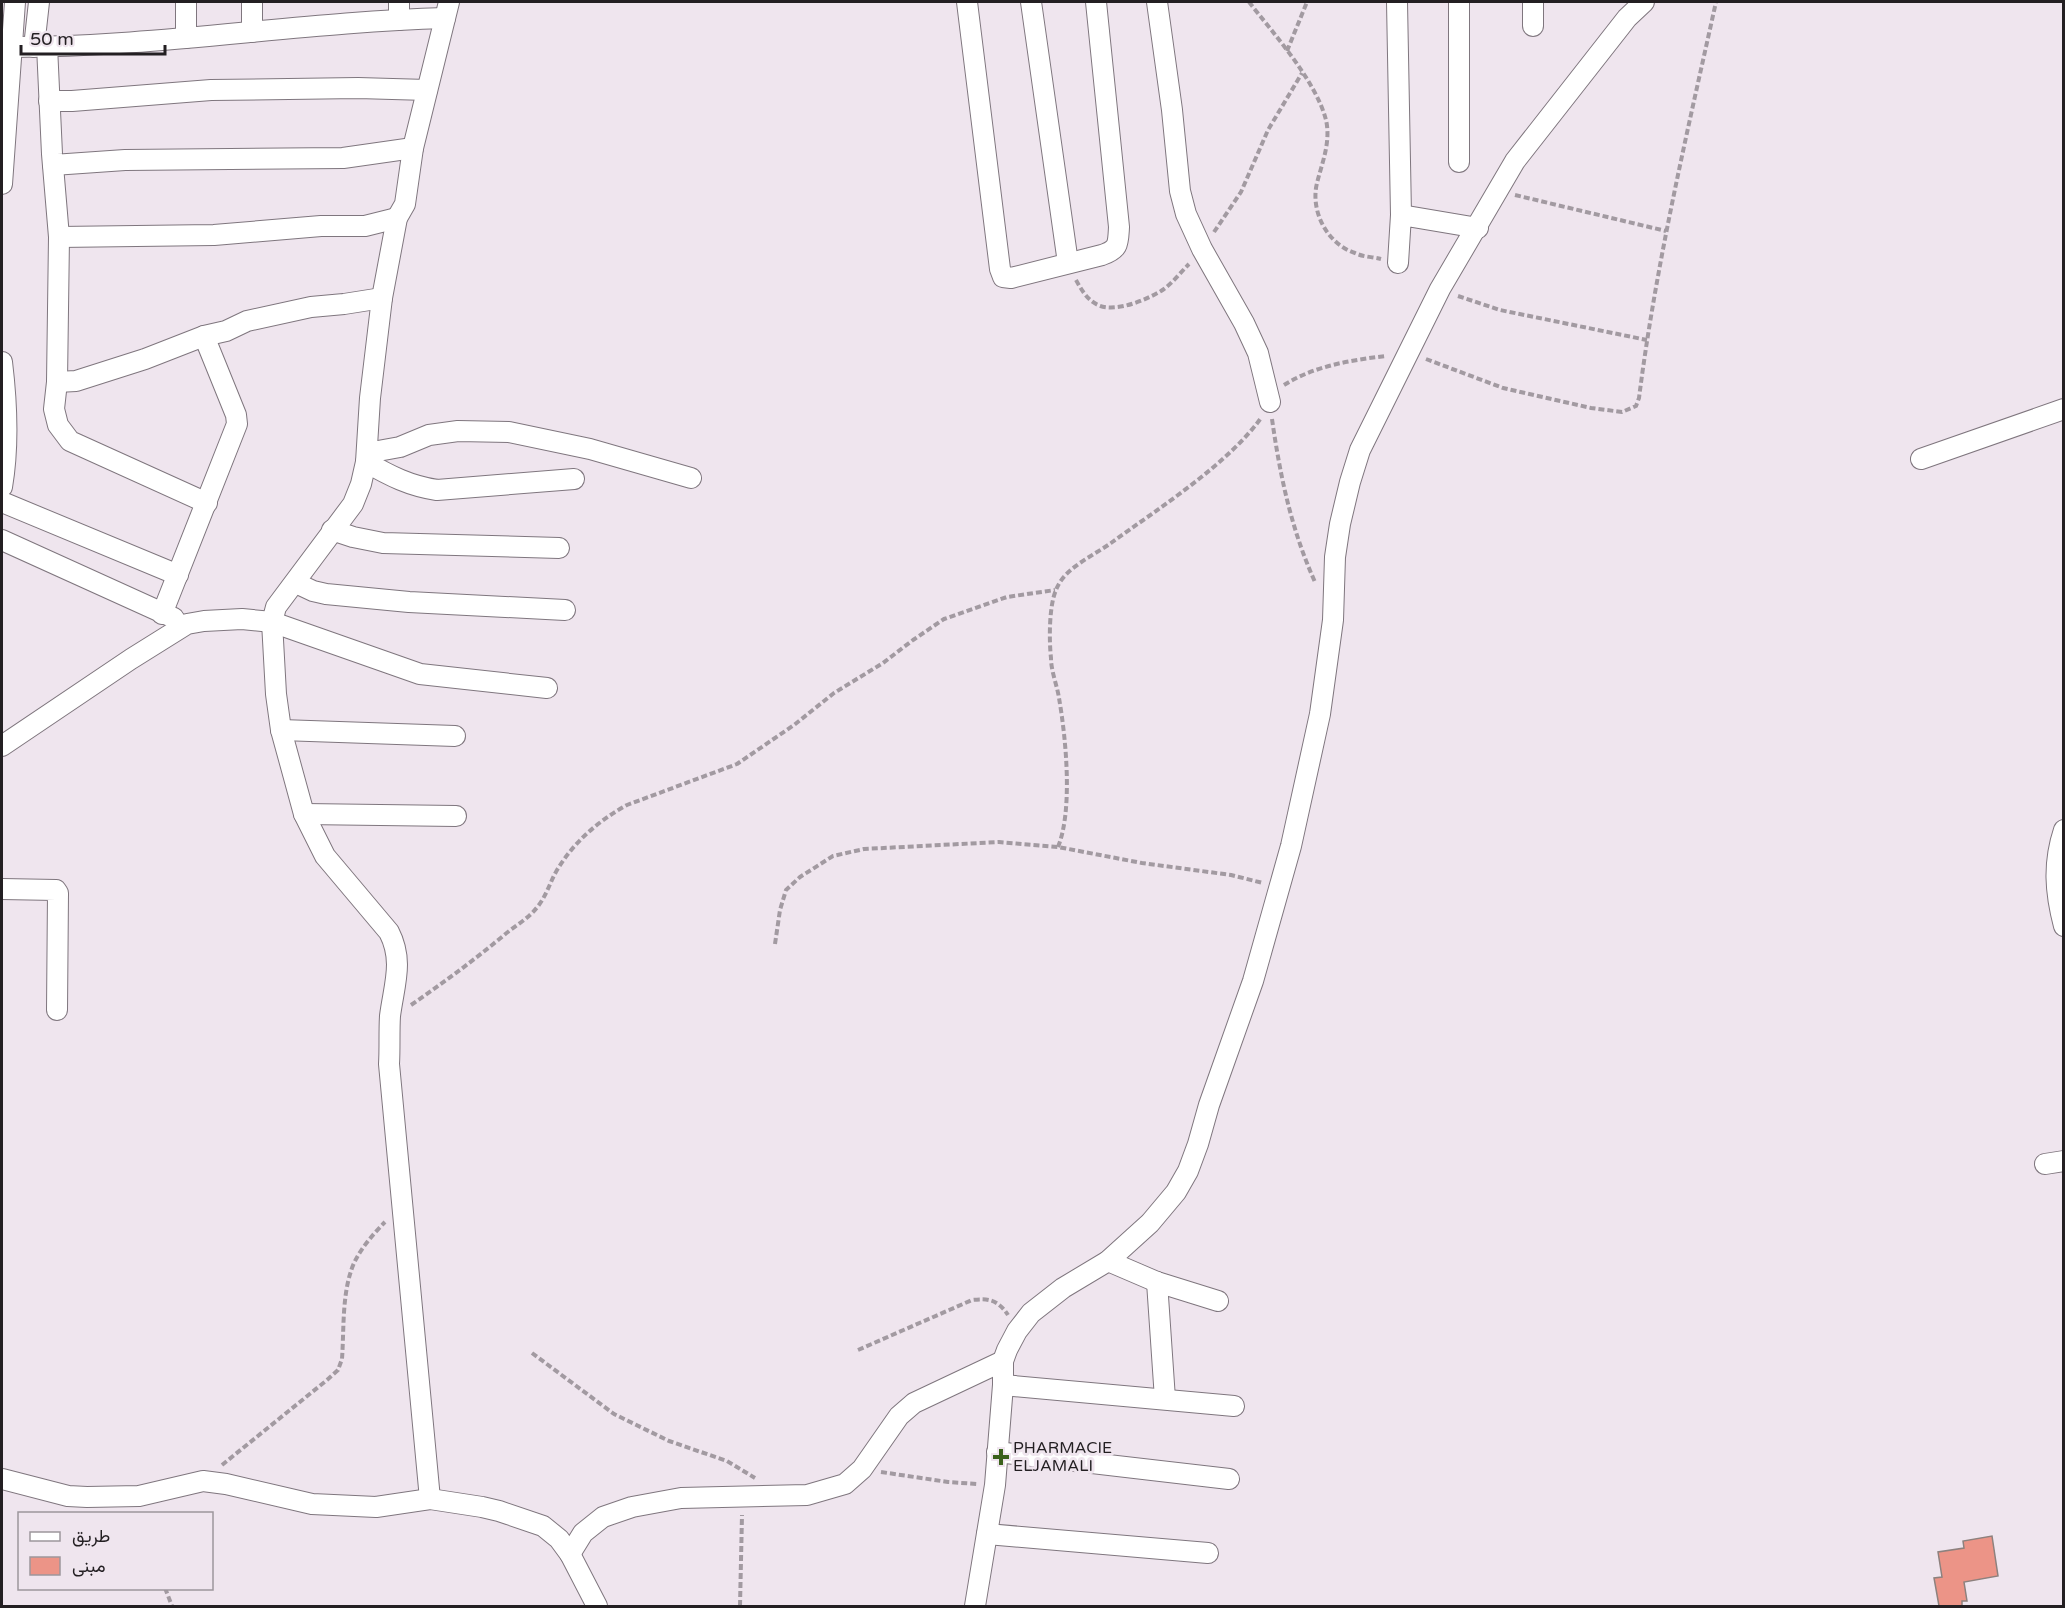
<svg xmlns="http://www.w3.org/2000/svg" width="2065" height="1608" font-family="'Varela Round',Vazirmatn,sans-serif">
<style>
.building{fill:#ec9487;stroke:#8d817e;stroke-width:1.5}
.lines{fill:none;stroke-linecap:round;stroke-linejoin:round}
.minor-casing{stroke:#7f767e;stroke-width:22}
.path{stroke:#a29aa1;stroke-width:4;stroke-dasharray:6 3;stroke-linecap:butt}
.minor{stroke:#fff;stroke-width:20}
.poi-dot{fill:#3b621c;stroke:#efe5ee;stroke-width:2}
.labels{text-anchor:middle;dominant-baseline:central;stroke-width:6;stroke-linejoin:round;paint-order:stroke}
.poi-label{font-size:16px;fill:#231f22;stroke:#efe5ee;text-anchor:start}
</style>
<rect width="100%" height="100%" fill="#efe5ee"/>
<polygon class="building" points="1992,1536 1998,1576 1964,1582 1967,1601 1962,1601 1962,1606 1939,1606 1934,1578 1942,1577 1938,1552 1964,1548 1963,1541"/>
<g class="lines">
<g class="minor-casing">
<g id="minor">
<polyline points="252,2 252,32"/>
<polyline points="399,2 399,20"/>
<path d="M 967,2 L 1000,269 L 1003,277 L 1011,278 L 1102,255 C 1119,249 1118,244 1119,227 L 1096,2"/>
<polyline points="1031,2 1068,263"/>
<polyline points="1157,2 1172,110 1180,191 1186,214 1202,249 1244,323 1258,353 1270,402"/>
<polyline points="1397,2 1401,215"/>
<polyline points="1533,2 1533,26"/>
<polyline points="186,38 186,2"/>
<polyline points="47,46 52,154 59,237 57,382 54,409 58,425 70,441 207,503"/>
<path d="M 13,47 C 157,47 301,22 445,18"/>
<polyline points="34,47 39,2"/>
<polyline points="49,101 72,101 211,90 358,88 427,90"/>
<polyline points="1459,162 1459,2"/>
<polyline points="53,165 125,160 343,158 413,148"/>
<polyline points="2,184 15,2"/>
<polyline points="59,237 214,235 321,226 365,226 397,218"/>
<polyline points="1398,263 1401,215 1478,228"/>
<path d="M 2,362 C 7,403 9,446 2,487"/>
<polyline points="57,382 76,381 145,359 204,336 226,331 247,321 311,307 344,304 382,298"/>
<polyline points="367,453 400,447 429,435 458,431 509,432 590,449 691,478"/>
<polyline points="1921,459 2064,409"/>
<path d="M 366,462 C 390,476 410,486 437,490 L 574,479"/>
<polyline points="2,502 178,575"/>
<polyline points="332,530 353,537 383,543 559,548"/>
<polyline points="2,540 174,618"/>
<polyline points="296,583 313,591 326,594 409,602 565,610"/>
<polyline points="162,614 237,424 236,415 204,336"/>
<polyline points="281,730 455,736"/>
<polyline points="2,746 131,659 187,624 204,621 242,619 272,622 420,674 547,688"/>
<polyline points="304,814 456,816"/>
<path d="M 2064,830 C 2053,863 2055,892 2064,926"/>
<polyline points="2,889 56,890 58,893 57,1010"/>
<polyline points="2045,1164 2064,1161"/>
<polyline points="1108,1261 1157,1282 1218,1301"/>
<polyline points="1157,1282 1165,1399"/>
<polyline points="1003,1385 1234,1406"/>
<polyline points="997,1452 1229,1479"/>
<polyline points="2,1479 68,1496 87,1497 139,1496 203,1481 226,1484 312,1504 376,1507 430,1499 482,1507 499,1511 543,1526 559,1539 570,1554 597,1606"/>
<path d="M 430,1499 L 389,1064 C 390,1048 389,1032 390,1016 C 394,985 404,961 389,932 L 325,856 L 304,814 L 281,730 L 276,694 L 272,622 L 276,607 L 353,504 L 361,484 L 366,462 L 370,398 L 382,298 L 397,218 L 405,204 L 413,148 L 449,2"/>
<polyline points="987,1534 1208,1553"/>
<polyline points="570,1554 583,1533 603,1517 632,1507 681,1498 807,1495 845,1484 862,1469 899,1416 914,1403 1003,1361"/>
<polyline points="975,1606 995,1485 1003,1385 1003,1361 1007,1350 1017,1331 1031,1313 1063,1288 1108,1261 1150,1223 1176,1192 1188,1171 1198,1144 1209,1105 1253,981 1291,846 1320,714 1333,620 1335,557 1340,524 1350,482 1360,450 1440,289 1515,161 1627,18 1644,2"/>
</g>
</g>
<g class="path">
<path d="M 1249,2 C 1274,34 1316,81 1326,120 C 1331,142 1322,163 1317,183 C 1310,211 1327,244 1355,253 C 1363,257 1373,257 1381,259"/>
<polyline points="1287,51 1307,2"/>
<polyline points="1515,195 1666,231"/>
<polyline points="1214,232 1241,192 1268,130 1302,73"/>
<path d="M 1076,280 C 1081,289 1087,300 1098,305 C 1115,313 1146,300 1161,291 C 1172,284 1180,273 1189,264"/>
<polyline points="1458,296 1500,310 1647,340"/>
<path d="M 1426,359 L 1503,388 L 1591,408 L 1622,412 L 1636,406 L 1639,398 C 1656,264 1687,133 1716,2"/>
<path d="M 1284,385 C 1314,366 1351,360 1386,356"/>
<path d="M 1272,419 C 1280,475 1291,529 1315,582"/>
<path d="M 1058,847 C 1073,810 1066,738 1059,698 C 1057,685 1051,671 1051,658 C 1049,640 1049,606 1056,590 C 1064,568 1093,556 1111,543 C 1159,508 1227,465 1261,418"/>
<polyline points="775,944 780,910 786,890 800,877 833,856 864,849 999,842 1058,847 1142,863 1231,875 1263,883"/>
<path d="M 411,1005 C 443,983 473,961 503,936 C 512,928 523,922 532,913 C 546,899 548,886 557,870 C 574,842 598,821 627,805 L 737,764 L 794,725 L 834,693 L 883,663 L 913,640 L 944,619 L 1007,597 L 1055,590"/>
<path d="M 858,1350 L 972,1300 C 989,1298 998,1300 1008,1315"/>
<polyline points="532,1353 614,1414 669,1441 727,1461 755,1478"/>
<path d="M 222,1465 L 327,1380 L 338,1370 L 342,1359 C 344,1331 342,1298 351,1271 C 356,1254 372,1235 385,1222"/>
<polyline points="881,1472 948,1482 977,1484"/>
<polyline points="165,1588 172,1606"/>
<polyline points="740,1606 742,1515"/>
</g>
<use href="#minor" class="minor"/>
</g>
<path class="poi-dot" d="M998 1448h6v6h6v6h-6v6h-6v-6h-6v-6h6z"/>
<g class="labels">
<g class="poi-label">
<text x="1013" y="1448">PHARMACIE<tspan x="1013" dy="18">ELJAMALI</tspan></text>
</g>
</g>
<rect width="2065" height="1608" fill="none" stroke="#231f22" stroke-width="6"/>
<rect x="18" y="1512" width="195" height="78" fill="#efe5ee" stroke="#9d969c" stroke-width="1.5"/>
<rect x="30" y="1532" width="30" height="9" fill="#ffffff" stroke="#9d969c" stroke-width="1.5"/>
<text x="72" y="1542" font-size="18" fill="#231f22">طريق</text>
<rect x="30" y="1557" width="30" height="18" fill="#ec9487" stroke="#9d969c" stroke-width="1.5"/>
<text x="72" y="1572" font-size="18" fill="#231f22">مبنى</text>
<path d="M21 45v9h144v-9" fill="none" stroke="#231f22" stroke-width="3"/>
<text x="30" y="45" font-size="18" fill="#231f22" stroke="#efe5ee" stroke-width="4.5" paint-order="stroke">50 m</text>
</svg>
